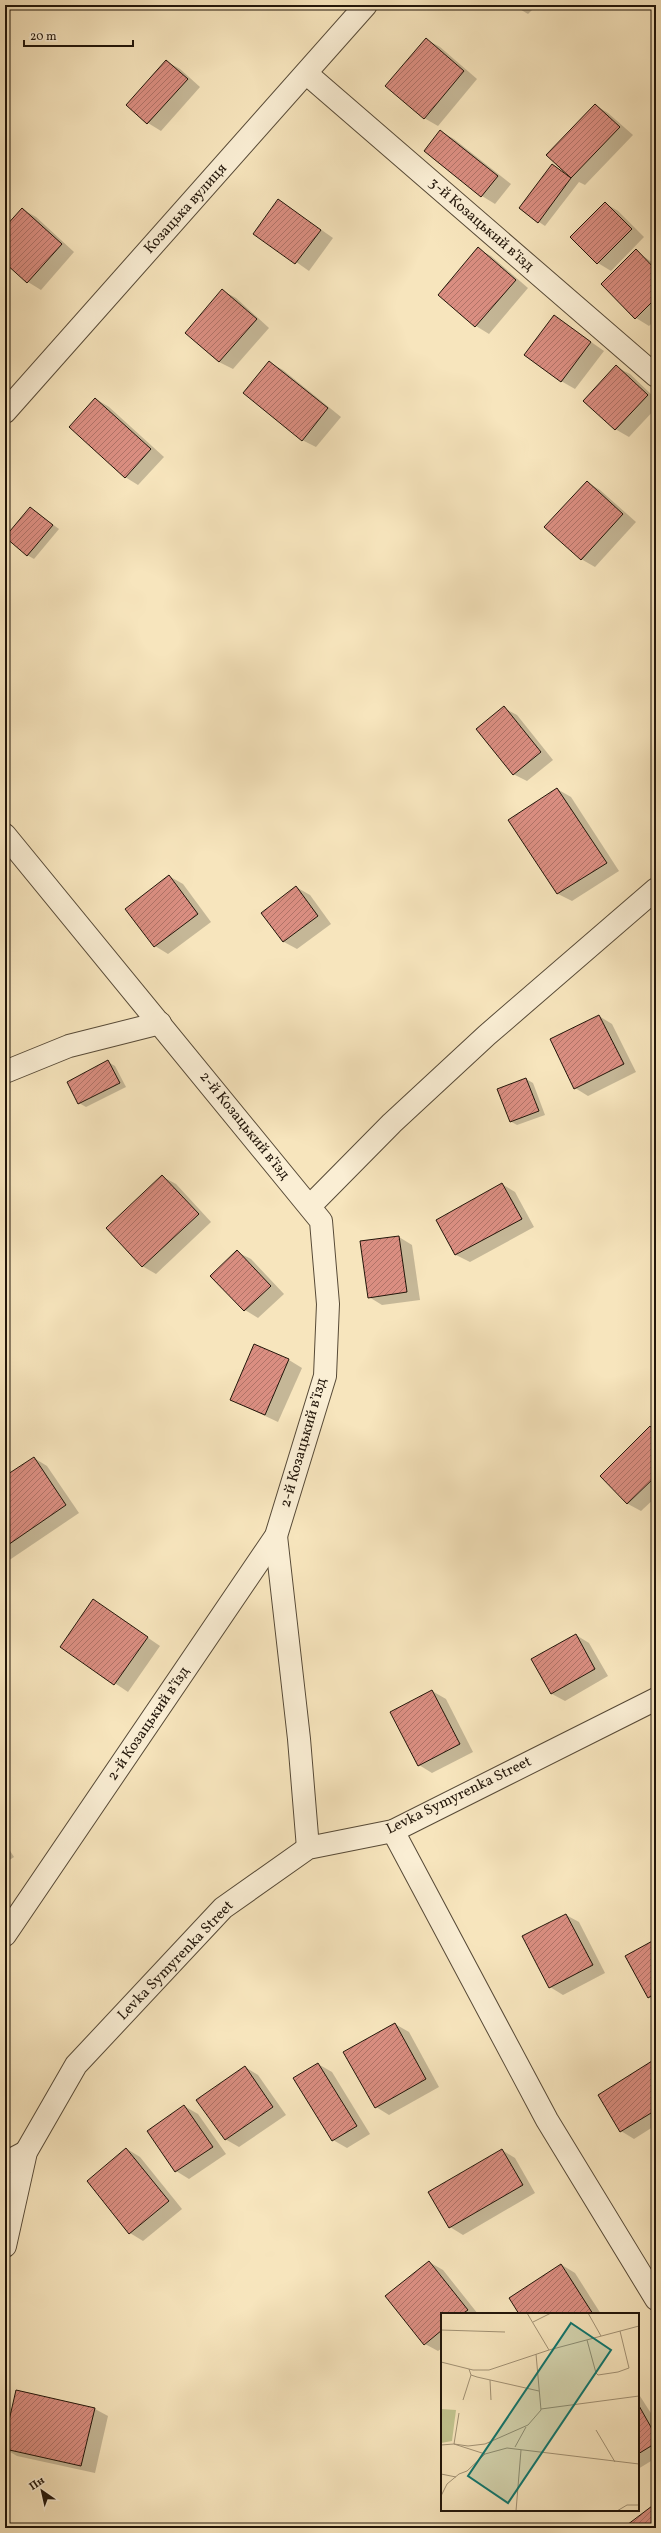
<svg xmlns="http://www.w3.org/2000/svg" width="661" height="2533" font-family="Vollkorn,serif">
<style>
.shadow{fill:#0003}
.building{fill:url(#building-hatch);stroke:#22160a}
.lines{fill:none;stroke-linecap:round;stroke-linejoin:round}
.minor-casing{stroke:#574a37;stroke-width:24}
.minor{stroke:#faeed4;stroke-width:22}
.labels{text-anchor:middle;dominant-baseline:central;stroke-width:3;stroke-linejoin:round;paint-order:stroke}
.street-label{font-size:15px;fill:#22160a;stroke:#faeed4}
.inset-road{fill:none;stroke:#a29275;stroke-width:1}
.view{fill:#0f766e;fill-opacity:0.15;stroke:#0f766e;stroke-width:2}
.inset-edge{fill:none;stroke:#22160a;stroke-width:2}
</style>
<defs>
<pattern id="building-hatch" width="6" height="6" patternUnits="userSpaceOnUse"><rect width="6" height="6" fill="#da8e81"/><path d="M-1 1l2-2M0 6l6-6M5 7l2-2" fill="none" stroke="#b07368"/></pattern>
</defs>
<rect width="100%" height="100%" fill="#f7e5bd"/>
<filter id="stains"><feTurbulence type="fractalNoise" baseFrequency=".005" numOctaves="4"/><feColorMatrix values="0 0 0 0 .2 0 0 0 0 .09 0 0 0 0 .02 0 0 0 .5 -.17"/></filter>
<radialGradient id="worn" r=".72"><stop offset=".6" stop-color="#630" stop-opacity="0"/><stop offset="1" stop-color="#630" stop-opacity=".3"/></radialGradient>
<g class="shadow">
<polygon points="288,5 302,5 298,10"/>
<polygon points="513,5 537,5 528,14"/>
<polygon points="426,39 440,47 477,79 438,126 424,118"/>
<polygon points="166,61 180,69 200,87 161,131 148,123"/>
<polygon points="595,105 608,113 633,135 585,185 579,182 545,226 539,222 569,175"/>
<polygon points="440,131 454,139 511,184 495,204 482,196 425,151"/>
<polygon points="279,200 333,238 309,271 255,233"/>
<polygon points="605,203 618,211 644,237 611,271 598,263"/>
<polygon points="22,209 36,217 74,252 41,290 28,282 5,262 5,229"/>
<polygon points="478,249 491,256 528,288 489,334 476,326 439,295"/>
<polygon points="636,251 656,265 656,319 649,326 636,318 603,284"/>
<polygon points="223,291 236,298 269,328 233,369 219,362 186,333"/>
<polygon points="554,316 604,351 575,389 561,381"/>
<polygon points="269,362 283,370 341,417 316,447 302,440"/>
<polygon points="616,367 630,374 656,399 656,408 629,437 615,429"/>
<polygon points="96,399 109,407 164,457 138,485 125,477"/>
<polygon points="587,482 600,490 636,522 595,567 581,559"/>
<polygon points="30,508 59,529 34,559 27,555"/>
<polygon points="504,708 517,715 553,760 527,781 513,774"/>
<polygon points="557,789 571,797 619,871 572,901 558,894 510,821"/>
<polygon points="169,876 183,884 211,922 168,954 155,946 126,909"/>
<polygon points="296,887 310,895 331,924 297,949 284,942 263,913"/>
<polygon points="599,1016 612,1024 636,1072 588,1096 575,1088"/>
<polygon points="108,1062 115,1066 126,1087 86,1107 79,1103"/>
<polygon points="656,1078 656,1084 653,1080"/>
<polygon points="526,1079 533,1083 545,1115 517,1125 510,1121"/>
<polygon points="163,1177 176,1184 211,1222 156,1274 142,1266"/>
<polygon points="5,1183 8,1189 5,1190"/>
<polygon points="502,1184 515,1192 534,1227 470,1262 456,1255 437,1220"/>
<polygon points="399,1237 412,1245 420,1300 382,1305 369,1297"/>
<polygon points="237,1252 251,1259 284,1294 258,1318 245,1310 212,1276"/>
<polygon points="289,1360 302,1368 278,1422 231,1400"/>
<polygon points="650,1428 656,1431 656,1497 641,1511 628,1504 601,1476"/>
<polygon points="34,1458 47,1466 79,1513 5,1563 5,1477"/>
<polygon points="93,1600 160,1646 128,1692 61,1647"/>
<polygon points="576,1635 589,1643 608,1676 565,1701 552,1694"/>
<polygon points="432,1691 446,1699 473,1752 432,1773 419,1765"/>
<polygon points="5,1843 14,1857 5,1863"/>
<polygon points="566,1915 579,1922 605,1973 563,1995 550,1987"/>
<polygon points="656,1941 656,2001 648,1997"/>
<polygon points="395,2024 409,2032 439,2087 389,2115 376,2107"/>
<polygon points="652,2063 656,2065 656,2125 634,2139 621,2131"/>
<polygon points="318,2064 332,2072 370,2134 347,2148 333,2140"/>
<polygon points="245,2067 258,2075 286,2115 239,2147 225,2139"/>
<polygon points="184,2106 198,2114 226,2154 189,2179 176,2171"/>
<polygon points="127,2149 140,2157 182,2209 143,2241 130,2233"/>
<polygon points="502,2150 515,2158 535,2193 463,2235 450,2227"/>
<polygon points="656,2194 656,2201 653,2196"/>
<polygon points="429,2262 443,2270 478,2314 442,2314 442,2348 438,2351 425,2344"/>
<polygon points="562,2265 575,2273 601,2314 520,2314"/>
<polygon points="638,2393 656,2421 656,2458 638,2469"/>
<polygon points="95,2409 108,2416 95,2473 17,2456 5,2449 5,2442"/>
</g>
<g class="building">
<polygon points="426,38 464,71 424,119 385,86"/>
<polygon points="166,60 188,79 147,124 126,105"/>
<polygon points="595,104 620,127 571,178 546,155"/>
<polygon points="440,130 498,176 481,197 424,151"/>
<polygon points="552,164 571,178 538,223 519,208"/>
<polygon points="278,199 321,230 295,264 253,234"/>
<polygon points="605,202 632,229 597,264 570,237"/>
<polygon points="22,208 62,244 27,283 5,263 5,227"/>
<polygon points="478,247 516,280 475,327 438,295"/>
<polygon points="636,249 656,270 656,298 635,319 601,284"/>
<polygon points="222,289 257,319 219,362 185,333"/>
<polygon points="554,315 591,342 561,382 524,355"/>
<polygon points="269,361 328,408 302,441 243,393"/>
<polygon points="616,365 648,395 615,430 583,401"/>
<polygon points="95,398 151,449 125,478 69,427"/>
<polygon points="587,481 623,514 581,560 544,527"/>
<polygon points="30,507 53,525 27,556 5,537"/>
<polygon points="504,706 541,752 513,775 476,729"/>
<polygon points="557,788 607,863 557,894 508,820"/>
<polygon points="169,875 198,914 154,947 125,909"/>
<polygon points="296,886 318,916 283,942 261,913"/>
<polygon points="599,1015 624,1064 574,1089 550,1039"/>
<polygon points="108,1060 120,1083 78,1104 67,1082"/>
<polygon points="526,1078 539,1111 510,1122 497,1089"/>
<polygon points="162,1175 199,1214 142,1267 106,1228"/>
<polygon points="502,1183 522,1219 455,1255 436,1220"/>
<polygon points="399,1236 407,1292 368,1298 360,1241"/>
<polygon points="237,1250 271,1286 244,1311 210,1276"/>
<polygon points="254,1344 289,1359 265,1415 230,1400"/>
<polygon points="650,1426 656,1433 656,1476 627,1504 600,1476"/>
<polygon points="34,1457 66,1505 5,1547 5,1476"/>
<polygon points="93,1599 148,1637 114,1685 60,1647"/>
<polygon points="576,1634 595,1669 551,1694 531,1659"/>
<polygon points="432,1690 460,1744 418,1766 390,1712"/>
<polygon points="566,1914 593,1965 549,1988 522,1936"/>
<polygon points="656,1939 656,1993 648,1998 625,1956"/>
<polygon points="395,2023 426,2079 375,2108 343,2052"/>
<polygon points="652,2061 656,2067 656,2110 620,2132 598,2095"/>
<polygon points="318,2063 357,2126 332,2141 293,2078"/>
<polygon points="245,2066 273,2107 225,2140 196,2100"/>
<polygon points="184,2105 213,2147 175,2172 147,2131"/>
<polygon points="126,2148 169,2201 129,2234 87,2181"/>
<polygon points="502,2149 523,2185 449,2228 428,2192"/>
<polygon points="429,2261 468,2310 462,2314 442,2314 442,2330 424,2345 385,2296"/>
<polygon points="561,2264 593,2314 519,2314 509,2298"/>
<polygon points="16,2390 95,2408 81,2466 5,2449 5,2438"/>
<polygon points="638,2404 656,2436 656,2443 638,2454"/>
<polygon points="656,2503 656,2528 623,2528"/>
</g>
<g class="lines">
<g class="minor-casing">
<g id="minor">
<polyline points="307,74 656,376"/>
<polyline points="5,412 366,5"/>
<polyline points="5,835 321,1221 328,1304 325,1376 276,1536 5,1935"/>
<polyline points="5,1072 69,1046 160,1023"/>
<polyline points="310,1206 392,1123 487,1035 656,889"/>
<polyline points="276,1536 299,1739 308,1848"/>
<polyline points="393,1831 547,2120 656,2299"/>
<polyline points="5,2163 26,2152"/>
<polyline points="5,2246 26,2152 76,2065 223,1908 308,1848 393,1831 656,1699"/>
</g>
</g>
<use href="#minor" class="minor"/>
</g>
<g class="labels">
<g class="street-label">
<text transform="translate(186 209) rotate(-48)">Козацька вулиця</text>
<text transform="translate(481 225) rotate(41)">3-й Козацький в’їзд</text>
<text transform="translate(244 1126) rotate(51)">2-й Козацький в’їзд</text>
<text transform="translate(304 1443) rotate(-74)">2-й Козацький в’їзд</text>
<text transform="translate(149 1724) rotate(-56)">2-й Козацький в’їзд</text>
<text transform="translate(459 1796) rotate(-26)">Levka Symyrenka Street</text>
<text transform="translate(176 1961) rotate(-46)">Levka Symyrenka Street</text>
</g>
</g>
<g transform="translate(441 2313)">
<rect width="198" height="198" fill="#f7e5bd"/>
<path d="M 0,96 L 15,97 L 11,128 L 0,130 Z" fill="#c1c38e"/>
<path class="inset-road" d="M 86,0 L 108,37M 147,0 L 160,23M 92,9 L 110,0M 0,17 L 64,19M 146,27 L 155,60 L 157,62 L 177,59 L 188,55 L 179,18M 0,49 L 32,57 L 48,57 L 108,37 L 198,13M 28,56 L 30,62 L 36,64 L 98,78M 49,67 L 50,87M 22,87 L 30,62M 100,96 L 198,83M 18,100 L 13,131 L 27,133 L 44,131 L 87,112 L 100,97 L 95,41M 155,117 L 174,149M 0,132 L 13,131 L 44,141M 74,134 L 85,114M 0,161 L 15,164M 0,183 L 6,171 L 18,161 L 26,158 L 44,141 L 66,135 L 198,151M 75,198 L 80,137M 176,198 L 186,192 L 198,192"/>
<path class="view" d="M 130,10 L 170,37 L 67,190 L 27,163 Z"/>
<rect width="198" height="198" class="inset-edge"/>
</g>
<rect width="661" height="2533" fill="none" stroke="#f7e5bd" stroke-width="20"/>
<rect x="6" y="6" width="649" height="2521" fill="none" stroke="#22160a" stroke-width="2"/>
<rect x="10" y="10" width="641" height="2513" fill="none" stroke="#22160a"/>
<g transform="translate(42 2491) rotate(326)" stroke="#faeed4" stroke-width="3" paint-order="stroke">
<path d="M0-3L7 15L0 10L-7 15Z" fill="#22160a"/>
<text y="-6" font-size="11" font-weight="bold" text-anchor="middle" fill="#22160a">Пн</text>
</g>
<path d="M24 40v6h109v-6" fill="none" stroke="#22160a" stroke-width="2"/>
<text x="30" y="40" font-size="12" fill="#22160a" stroke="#faeed4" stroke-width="3" paint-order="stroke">20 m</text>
<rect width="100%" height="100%" filter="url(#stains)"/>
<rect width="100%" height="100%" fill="url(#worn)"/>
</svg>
